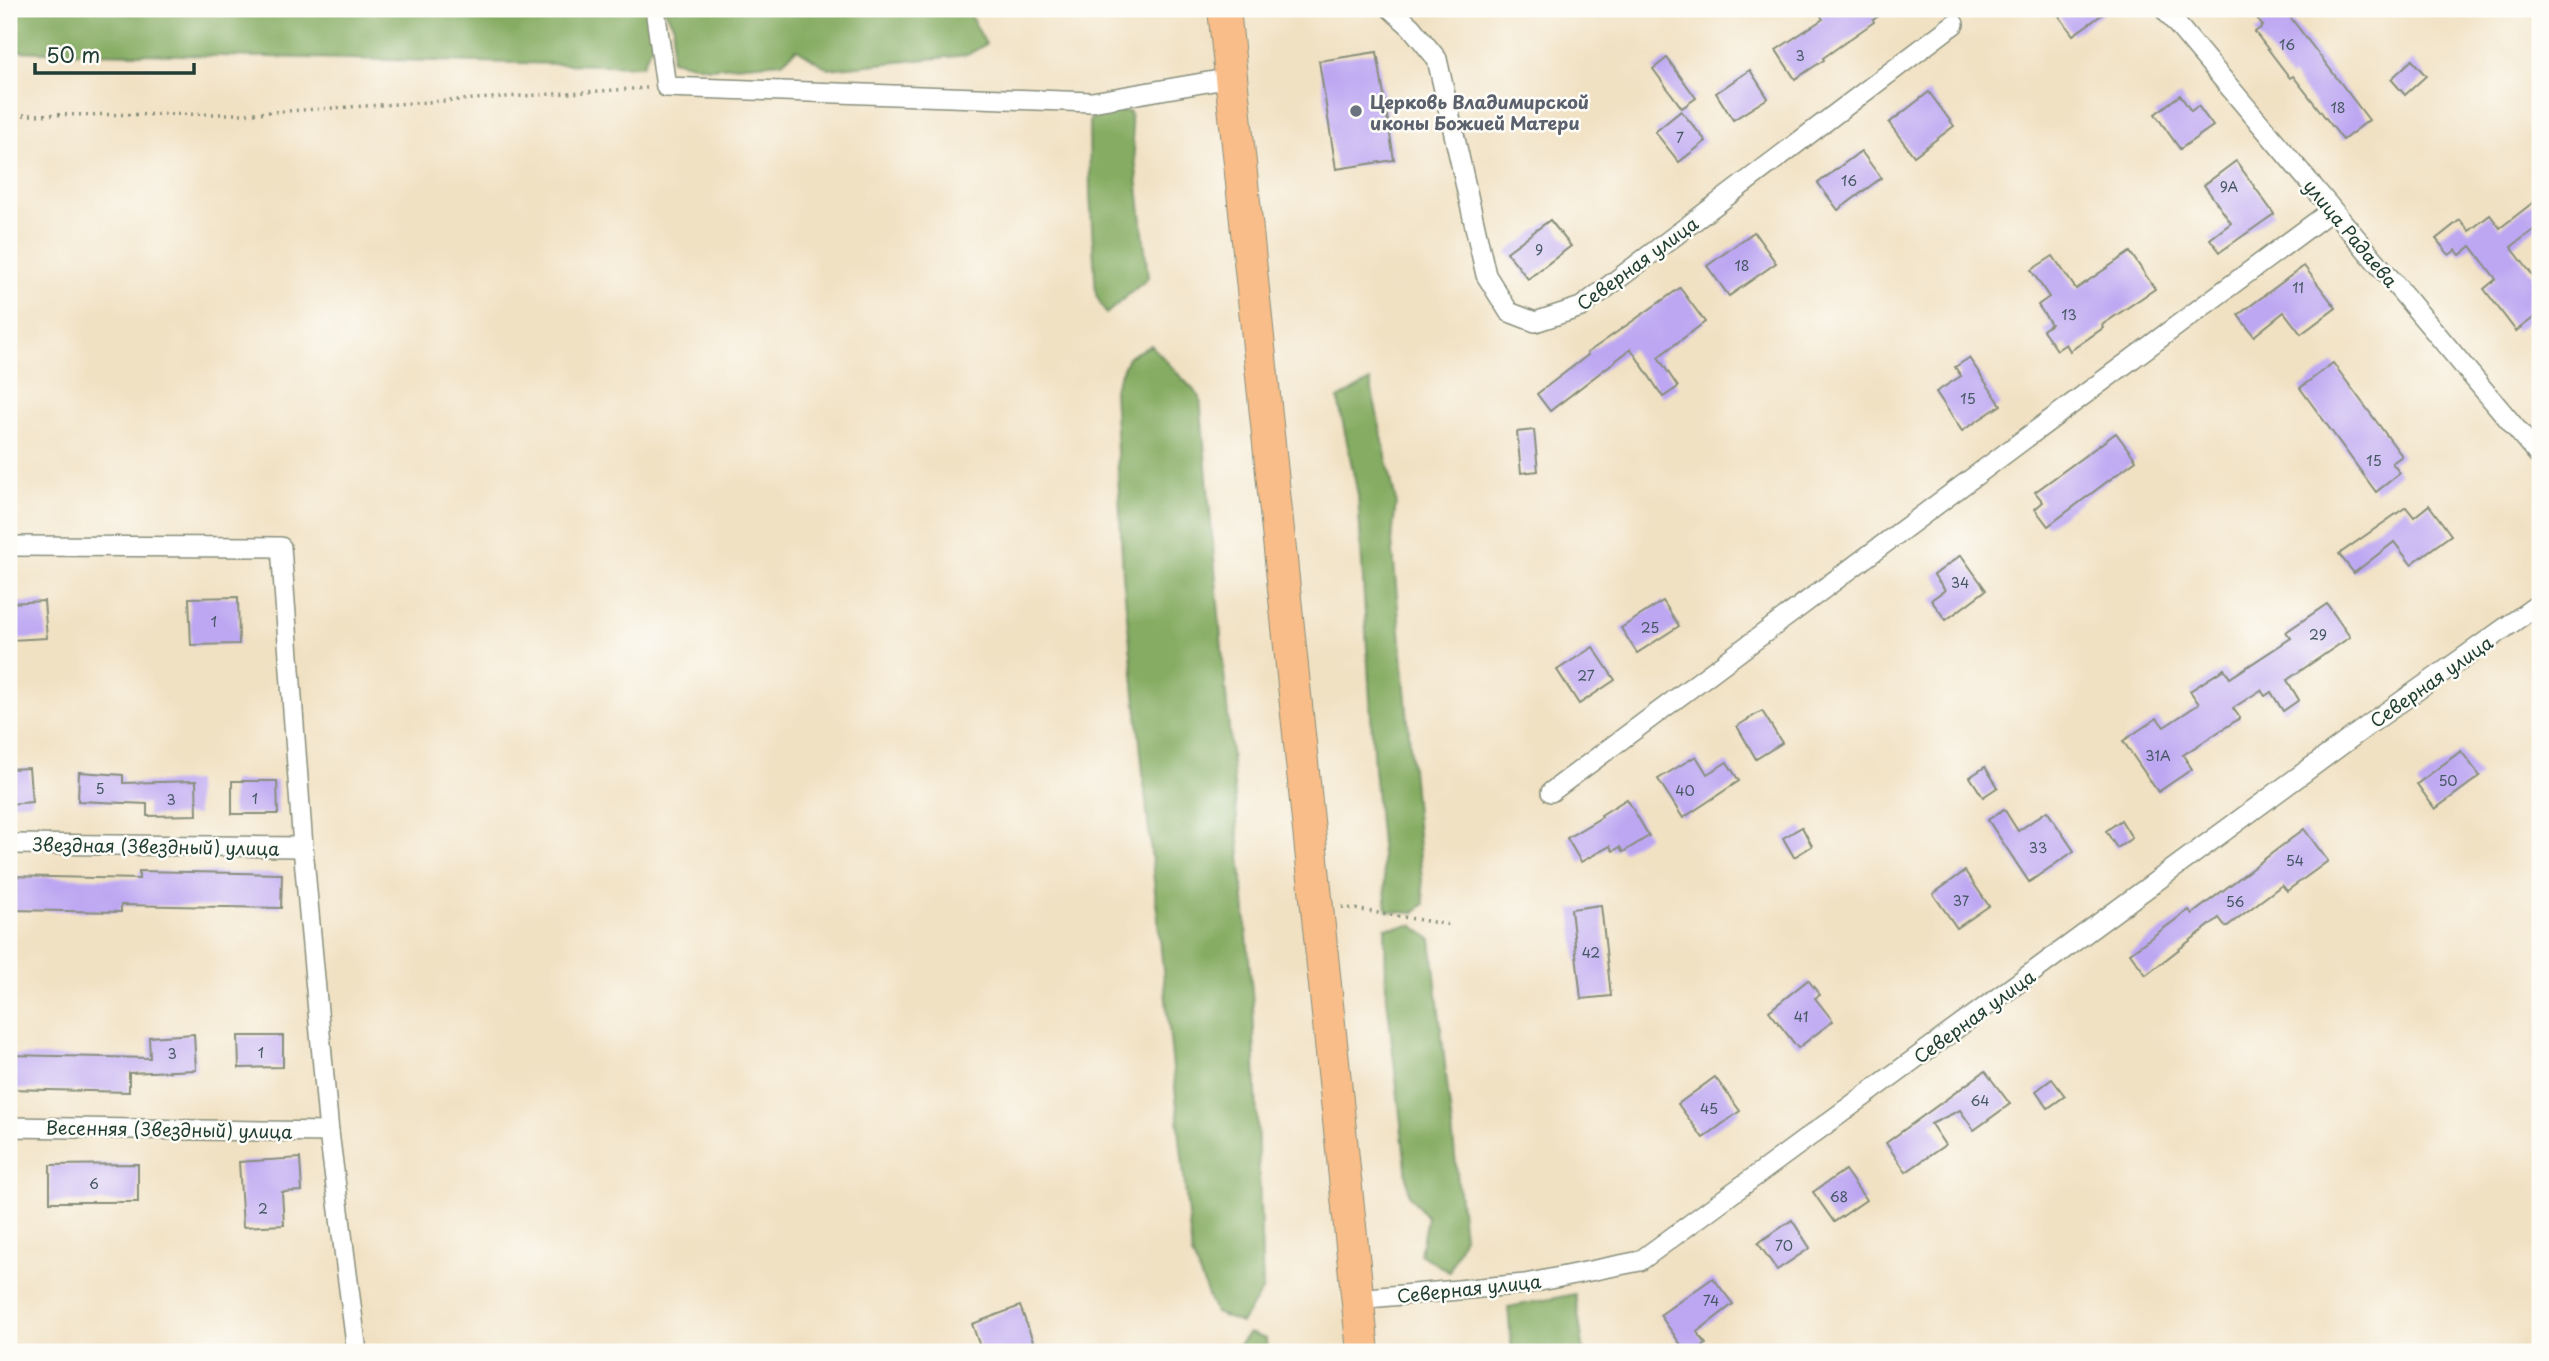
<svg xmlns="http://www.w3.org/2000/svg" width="2549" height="1361" font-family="'Playpen Sans',sans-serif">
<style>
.forest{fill:#85ac62;stroke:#52744b;stroke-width:2}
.building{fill:#bda7f2}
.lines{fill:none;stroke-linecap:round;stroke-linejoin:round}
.minor-casing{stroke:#888f7c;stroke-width:22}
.primary-casing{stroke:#888f7c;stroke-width:34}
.path{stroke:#888f7c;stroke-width:3.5;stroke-dasharray:2 5;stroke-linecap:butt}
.minor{stroke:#fff;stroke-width:19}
.primary{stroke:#f8bd88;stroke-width:32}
.worship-dot{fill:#6b7280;stroke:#fdfcf7;stroke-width:2.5}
.labels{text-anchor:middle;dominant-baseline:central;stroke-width:5;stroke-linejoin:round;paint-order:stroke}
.number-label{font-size:14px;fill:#465864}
.worship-label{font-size:18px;font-weight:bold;fill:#5b616d;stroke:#fdfcf7;text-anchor:start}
.street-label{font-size:18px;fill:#1f3d34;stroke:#fdfcf7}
</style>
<rect width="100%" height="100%" fill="#fdfcf7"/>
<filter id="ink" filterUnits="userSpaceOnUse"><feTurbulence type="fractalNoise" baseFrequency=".0143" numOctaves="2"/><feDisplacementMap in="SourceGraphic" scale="14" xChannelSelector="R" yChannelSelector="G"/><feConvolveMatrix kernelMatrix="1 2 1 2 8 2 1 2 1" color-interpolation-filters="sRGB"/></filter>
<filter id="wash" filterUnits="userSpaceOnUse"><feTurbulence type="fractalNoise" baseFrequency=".00686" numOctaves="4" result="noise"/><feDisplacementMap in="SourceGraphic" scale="28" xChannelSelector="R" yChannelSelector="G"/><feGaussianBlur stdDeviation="1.57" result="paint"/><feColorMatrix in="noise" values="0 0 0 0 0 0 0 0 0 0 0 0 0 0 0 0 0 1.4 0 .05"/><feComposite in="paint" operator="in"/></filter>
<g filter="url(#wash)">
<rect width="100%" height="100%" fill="#f1e1c3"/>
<g class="forest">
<polygon points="9,9 646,9 659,29 642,66 9,51"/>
<polygon points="664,9 967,9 986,44 967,55 829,69 797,49 782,62 709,68 671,60 674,26"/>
<polygon points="1100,108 1130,112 1148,278 1106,314 1096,295 1090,194 1089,122"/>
<polygon points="1151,345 1200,397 1253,1004 1263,1289 1241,1323 1215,1313 1192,1255 1123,576 1114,389 1128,357"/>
<polygon points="1370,381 1396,502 1392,540 1424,904 1413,913 1387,911 1374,768 1358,495 1338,399"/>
<polygon points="1412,925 1431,939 1464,1236 1449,1272 1420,1254 1427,1217 1409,1195 1386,989 1385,928"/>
<polygon points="1575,1294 1584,1352 1512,1352 1508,1307"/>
<polygon points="1249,1333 1266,1339 1267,1352 1233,1352"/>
</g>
<g id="blocks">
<g class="building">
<polygon points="1816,9 1888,9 1873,20 1874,22 1823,58 1824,60 1795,79 1776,50 1823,19"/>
<polygon points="2054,9 2110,9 2073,35"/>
<polygon points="2250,9 2284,9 2369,120 2343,140 2293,76 2290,78 2255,32 2263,26"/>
<polygon points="1377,52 1394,160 1336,169 1319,61"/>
<polygon points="1667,58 1696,98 1682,108 1653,69"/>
<polygon points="2412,60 2426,76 2405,95 2391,79"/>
<polygon points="1750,70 1768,98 1733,120 1716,93"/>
<polygon points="1929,92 1954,126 1914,156 1889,123"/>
<polygon points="2180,95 2191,111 2198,106 2213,126 2180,149 2155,114"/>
<polygon points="1681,111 1706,141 1679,162 1655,132"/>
<polygon points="1861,151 1881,178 1838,210 1818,183"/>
<polygon points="2236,161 2274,214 2220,252 2210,239 2231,223 2204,185"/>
<polygon points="2540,197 2540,225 2511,247 2540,285 2540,313 2516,331 2484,289 2496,279 2471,246 2460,255 2456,250 2449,255 2436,239 2460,220 2469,231 2490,215 2500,228"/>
<polygon points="1550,220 1571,246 1528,279 1507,252"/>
<polygon points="1754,232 1776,263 1729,296 1707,266"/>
<polygon points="2130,252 2155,289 2102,325 2103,328 2070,351 2066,344 2057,350 2043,330 2051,324 2038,305 2049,297 2031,270 2053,256 2076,289"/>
<polygon points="2304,266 2336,308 2301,334 2284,312 2254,336 2238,315"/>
<polygon points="1680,288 1705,322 1658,357 1678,387 1663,397 1631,349 1550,411 1537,394 1588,355 1587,353"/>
<polygon points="1969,358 2001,405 1962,431 1936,392 1961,376 1955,367"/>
<polygon points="2333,363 2402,456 2392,463 2400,473 2376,492 2300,388"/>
<polygon points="1534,430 1538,471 1521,473 1517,432"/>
<polygon points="2116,433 2136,460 2048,526 2035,509 2043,502 2035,492"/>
<polygon points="2429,505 2451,535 2411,564 2394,542 2354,573 2339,554 2406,507 2414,517"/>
<polygon points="1961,555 1986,590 1946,620 1931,600 1945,590 1934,575"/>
<polygon points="238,597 239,644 191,645 189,598"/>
<polygon points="44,601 47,638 11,640 9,603"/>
<polygon points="1663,601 1679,626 1637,653 1621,628"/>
<polygon points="2327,604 2350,637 2287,680 2299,700 2283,711 2271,692 2265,696 2261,690 2233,708 2240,718 2183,755 2192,769 2158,792 2123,741 2157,718 2164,727 2199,704 2190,691 2224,669 2230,678 2291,638 2286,632"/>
<polygon points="1593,647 1615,680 1579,704 1557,670"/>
<polygon points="1762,711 1782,743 1756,759 1737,726"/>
<polygon points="2461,751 2480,776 2435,809 2417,784"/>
<polygon points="1696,756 1707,774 1727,762 1739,781 1683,818 1658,779"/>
<polygon points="1985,767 1998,787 1983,797 1970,777"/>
<polygon points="29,768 32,802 9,804 9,769"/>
<polygon points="79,772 123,775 123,783 196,781 197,815 147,816 147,804 78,801"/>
<polygon points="232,781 277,781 278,814 232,814"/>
<polygon points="1627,799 1649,836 1623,852 1620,847 1613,851 1610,846 1581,862 1567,838 1602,817 1601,815"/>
<polygon points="2004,809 2018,831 2047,811 2074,851 2029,882 1988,820"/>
<polygon points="2121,820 2132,838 2117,848 2106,831"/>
<polygon points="1802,827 1812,846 1794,857 1783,838"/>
<polygon points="2304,829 2328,861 2287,891 2282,885 2226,927 2219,918 2146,975 2130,953 2189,910 2192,914"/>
<polygon points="139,871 282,874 281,908 121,905 121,912 9,910 9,876 139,879"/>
<polygon points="1965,871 1989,906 1957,928 1933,894"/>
<polygon points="1601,905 1611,996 1581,999 1571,909"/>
<polygon points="1808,980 1820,995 1815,998 1833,1021 1798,1048 1769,1011"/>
<polygon points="194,1034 196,1070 129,1073 129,1092 9,1089 9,1055 150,1058 149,1037"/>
<polygon points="238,1036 283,1036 283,1067 239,1068"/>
<polygon points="1985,1071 2010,1104 1974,1130 1960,1110 1931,1124 1945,1145 1906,1172 1886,1143"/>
<polygon points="1715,1077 1740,1111 1703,1138 1678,1104"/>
<polygon points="2052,1079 2065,1096 2048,1108 2036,1091"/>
<polygon points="300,1158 302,1191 282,1192 284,1225 243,1227 239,1162"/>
<polygon points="138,1164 138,1202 50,1202 50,1165"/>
<polygon points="1845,1170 1866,1200 1834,1222 1813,1192"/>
<polygon points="1792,1220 1810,1248 1777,1270 1758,1243"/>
<polygon points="1713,1278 1733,1304 1697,1332 1706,1344 1695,1352 1686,1352 1660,1315"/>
<polygon points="1020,1306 1037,1352 982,1352 972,1324"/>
</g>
</g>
</g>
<g filter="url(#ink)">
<use href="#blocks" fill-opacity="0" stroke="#888f7c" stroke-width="2"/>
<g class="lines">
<g class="minor-casing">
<g id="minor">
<polyline points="655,9 666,87 1092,102 1231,78"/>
<polyline points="1391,9 1411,27 1437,59 1486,275 1509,312 1535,322 1581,307 1954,24"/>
<polyline points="2164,9 2540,457"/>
<polyline points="9,546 281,547 303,847 329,1132 357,1352"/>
<polyline points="1551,792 2332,210"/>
<polyline points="9,844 303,847"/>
<polyline points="9,1127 329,1132"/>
<polyline points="1357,1299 1525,1284 1640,1261 2374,721 2540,603"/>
</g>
</g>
<g class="primary-casing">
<polyline id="primary" points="1224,9 1363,1352"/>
</g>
<g class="path">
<polyline points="9,115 240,114 647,88"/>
<polyline points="1342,907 1451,925"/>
</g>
<use href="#minor" class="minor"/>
<use href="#primary" class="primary"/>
</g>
</g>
<circle class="worship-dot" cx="1356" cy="111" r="7"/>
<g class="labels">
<g class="number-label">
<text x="2287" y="44">16</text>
<text x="1800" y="55">3</text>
<text x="2338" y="107">18</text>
<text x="1680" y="137">7</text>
<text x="1849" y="180">16</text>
<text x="2229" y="186">9А</text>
<text x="1539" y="249">9</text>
<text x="1742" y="265">18</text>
<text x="2298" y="287">11</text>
<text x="2069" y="314">13</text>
<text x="1968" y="398">15</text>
<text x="2374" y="460">15</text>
<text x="1960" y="582">34</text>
<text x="214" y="621">1</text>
<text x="1650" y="627">25</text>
<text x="2318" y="634">29</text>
<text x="1586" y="675">27</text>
<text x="2158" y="755">31А</text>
<text x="2448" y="780">50</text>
<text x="100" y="788">5</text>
<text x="1685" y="790">40</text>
<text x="255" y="798">1</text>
<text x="171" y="799">3</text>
<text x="2038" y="847">33</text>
<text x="2295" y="860">54</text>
<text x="1961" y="900">37</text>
<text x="2235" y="901">56</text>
<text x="1591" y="952">42</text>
<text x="1801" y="1016">41</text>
<text x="261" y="1052">1</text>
<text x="172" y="1053">3</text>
<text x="1980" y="1100">64</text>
<text x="1709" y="1108">45</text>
<text x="94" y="1183">6</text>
<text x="1839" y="1196">68</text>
<text x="263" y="1208">2</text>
<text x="1784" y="1245">70</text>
<text x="1711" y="1300">74</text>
</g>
<g class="worship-label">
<text x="1370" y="101">Церковь Владимирской<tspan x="1370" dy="21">иконы Божией Матери</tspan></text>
</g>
<g class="street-label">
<text transform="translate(2351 233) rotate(50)">улица Радаева</text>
<text transform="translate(1637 263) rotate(-36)">Северная улица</text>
<text transform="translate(2431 681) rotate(-35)">Северная улица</text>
<text transform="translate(156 846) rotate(1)">Звездная (Звездный) улица</text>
<text transform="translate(1974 1016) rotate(-36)">Северная улица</text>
<text transform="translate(169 1129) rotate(1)">Весенняя (Звездный) улица</text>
<text transform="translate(1469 1288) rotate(-6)">Северная улица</text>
</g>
</g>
<rect width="2549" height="1361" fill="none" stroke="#fdfcf7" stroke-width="35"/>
<path d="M35 63v10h159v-10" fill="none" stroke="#1f3d34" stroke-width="3.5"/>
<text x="46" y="63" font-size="21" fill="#1f3d34" stroke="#fdfcf7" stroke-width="5" paint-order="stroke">50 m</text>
</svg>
